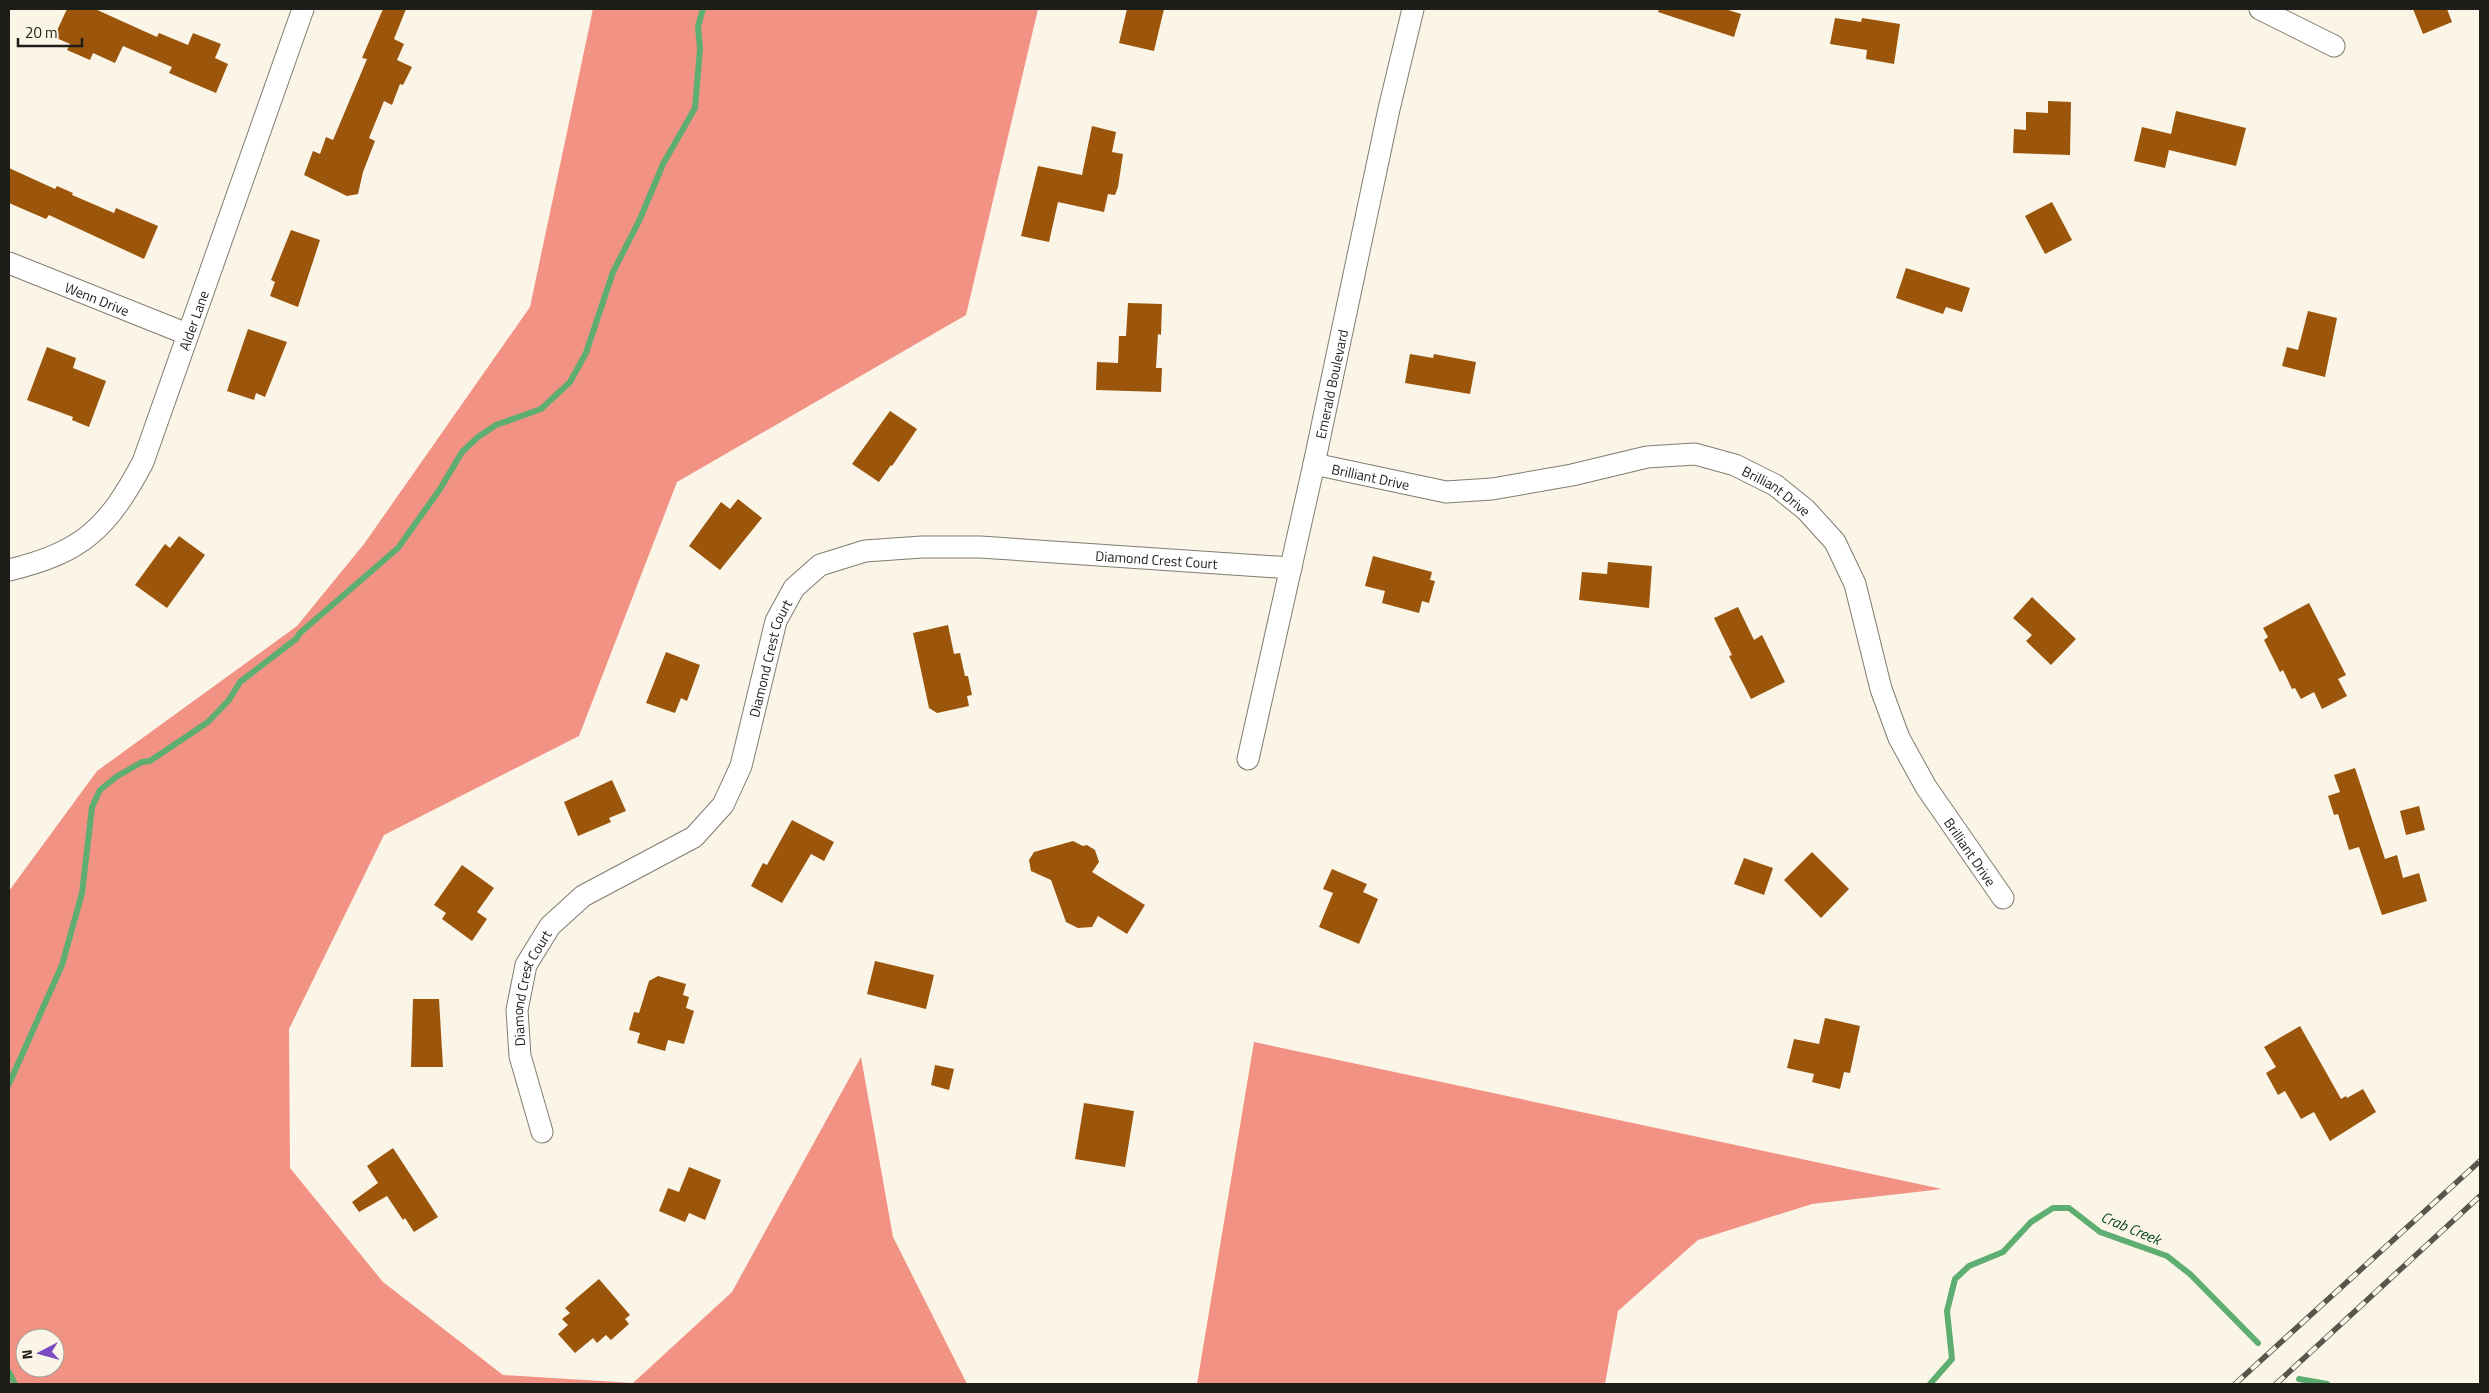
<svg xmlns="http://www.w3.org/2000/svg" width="2489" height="1393" font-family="'Titillium Web',sans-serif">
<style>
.forest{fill:#f29284;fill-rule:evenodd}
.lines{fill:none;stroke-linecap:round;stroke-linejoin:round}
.stream{stroke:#5eae71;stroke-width:6}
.building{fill:#9b560c}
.minor-casing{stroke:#817c70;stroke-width:23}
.minor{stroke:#fff;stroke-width:21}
.rail-casing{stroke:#58554d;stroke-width:5.5}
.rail{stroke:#faf5e7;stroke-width:4;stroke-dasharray:11;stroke-linecap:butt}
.labels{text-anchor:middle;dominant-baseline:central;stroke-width:5;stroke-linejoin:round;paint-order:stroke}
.street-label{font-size:14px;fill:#1f1d18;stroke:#faf5e7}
.water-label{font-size:15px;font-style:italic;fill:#06441d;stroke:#faf5e7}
</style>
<rect width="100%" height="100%" fill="#faf5e7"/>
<g class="forest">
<path d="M 593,9 L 1038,9 L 966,315 L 677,482 L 579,736 L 384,835 L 289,1029 L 290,1168 L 383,1282 L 503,1375 L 633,1383 L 732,1292 L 861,1057 L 893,1237 L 967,1384 L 9,1384 L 9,891 L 97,771 L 297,626 L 364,544 L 530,307 ZM 25,1338 L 55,1338 L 55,1368 L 25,1368 Z"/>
<polygon points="1254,1042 1942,1189 1812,1204 1698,1240 1618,1311 1605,1384 1197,1384"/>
</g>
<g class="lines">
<g class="stream">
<polyline points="9,1084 62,965 82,893 92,807 100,790 116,777 142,762 150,761 208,722 229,700 240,682 296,639 300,633 398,548 440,489 462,452 478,437 496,425 541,409 570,382 586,353 613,272 640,219 663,164 695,108 700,49 698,26 703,9"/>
<polyline points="9,1372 15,1384"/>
<polyline points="2299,1379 2327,1384"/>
<polyline points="1930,1384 1952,1359 1947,1311 1955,1279 1969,1266 2003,1252 2031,1222 2053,1208 2069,1208 2100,1232 2167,1256 2190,1274 2258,1343"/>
</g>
</g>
<g class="building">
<polygon points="67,9 95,9 157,37 159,33 188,45 193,33 221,44 215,58 228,64 216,93 169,73 172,67 123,46 115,63 93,53 90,60 67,50 70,44 54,37"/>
<polygon points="383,9 406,9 394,39 404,44 397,60 412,67 403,85 400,84 392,105 384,101 369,138 375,141 363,172 358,194 347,196 304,175 313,151 320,154 326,137 333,140 367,59 362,58"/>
<polygon points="1127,9 1164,9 1154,51 1119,43"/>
<polygon points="1659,9 1725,9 1741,14 1734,37 1658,12"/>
<polygon points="2413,9 2447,9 2452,22 2423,34"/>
<polygon points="1835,18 1861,22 1862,18 1900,24 1894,64 1866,59 1867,50 1830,44"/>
<polygon points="2048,101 2071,102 2070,155 2013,153 2014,129 2026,130 2026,112 2048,113"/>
<polygon points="2176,111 2246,128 2236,166 2169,150 2165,168 2134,161 2142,127 2171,134"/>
<polygon points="1092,126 1116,132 1112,152 1123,154 1118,187 1115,195 1108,194 1104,212 1058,202 1049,242 1021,236 1038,166 1082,175"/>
<polygon points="9,168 55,189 57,186 73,193 72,195 114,213 116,208 158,226 144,259 49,215 46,219 9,203"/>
<polygon points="2052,202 2072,240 2045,254 2025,216"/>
<polygon points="291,230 320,240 298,307 270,296 275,282 271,280"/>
<polygon points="1906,268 1970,288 1962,312 1946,307 1943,314 1896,298"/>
<polygon points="1128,303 1162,304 1161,335 1158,334 1156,368 1162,368 1161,392 1096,390 1097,362 1118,363 1119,336 1126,336"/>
<polygon points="2308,311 2337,318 2325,377 2282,366 2287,347 2298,350"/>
<polygon points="248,329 287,342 265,397 256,393 254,400 227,391"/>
<polygon points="47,347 76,358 73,368 106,381 89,427 72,420 73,417 27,400"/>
<polygon points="1410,354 1433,358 1434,354 1476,362 1470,394 1405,383"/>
<polygon points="890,411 917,429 892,466 891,465 879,482 852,464"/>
<polygon points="738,499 762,518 720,570 689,546 721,502 730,509"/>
<polygon points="179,536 205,555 167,608 135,585 165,544 170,548"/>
<polygon points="1373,556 1432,572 1430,580 1435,581 1429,603 1422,601 1419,613 1382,603 1385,591 1365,586"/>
<polygon points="1608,562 1652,566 1649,608 1579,600 1582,572 1607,574"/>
<polygon points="2032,597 2076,639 2051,665 2026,641 2032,635 2013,618"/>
<polygon points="2309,603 2346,675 2338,679 2347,696 2322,709 2314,692 2301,699 2295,688 2292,689 2283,670 2280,672 2264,640 2268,637 2263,628"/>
<polygon points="1738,607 1754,640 1762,635 1785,682 1751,699 1729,656 1732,655 1714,618"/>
<polygon points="948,625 954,654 960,653 965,676 968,676 972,695 967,696 969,706 937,713 929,708 913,633"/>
<polygon points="666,652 700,665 687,701 681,698 675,713 646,703"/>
<polygon points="2355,768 2385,859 2397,855 2403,878 2419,873 2427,901 2382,915 2359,847 2349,850 2338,814 2334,815 2328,796 2340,792 2334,775"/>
<polygon points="612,780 626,811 609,818 611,822 578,836 564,802"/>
<polygon points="2419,806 2425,830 2406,835 2400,811"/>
<polygon points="792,820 834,842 824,861 811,854 782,903 751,886 763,863 767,865"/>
<polygon points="1073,841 1083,846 1087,845 1095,850 1099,862 1092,872 1145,905 1127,934 1098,916 1092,927 1078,928 1066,922 1051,880 1031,871 1029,860 1034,852"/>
<polygon points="1812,852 1849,889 1821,918 1784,880"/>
<polygon points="1744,858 1773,868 1764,895 1734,884"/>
<polygon points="462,865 494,888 477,912 487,919 472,941 442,919 446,913 434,905"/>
<polygon points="1332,869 1367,884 1363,892 1378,899 1359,944 1319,927 1333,893 1323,889"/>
<polygon points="875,961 934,975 926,1009 867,994"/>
<polygon points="658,976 686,984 683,995 689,997 686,1008 694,1011 684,1044 668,1040 665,1051 637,1043 640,1033 629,1030 634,1012 639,1013 649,981"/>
<polygon points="413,999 439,999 443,1067 411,1067"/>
<polygon points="1825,1018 1860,1026 1850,1073 1844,1072 1840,1089 1812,1082 1814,1074 1787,1068 1794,1039 1819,1044"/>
<polygon points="2300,1026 2341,1099 2346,1096 2347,1098 2363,1089 2376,1112 2330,1141 2314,1112 2301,1119 2285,1091 2278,1095 2266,1073 2276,1067 2264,1047"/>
<polygon points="935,1065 954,1069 949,1090 931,1085"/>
<polygon points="1084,1103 1134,1111 1125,1167 1075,1159"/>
<polygon points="393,1148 438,1217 414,1232 405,1218 403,1220 387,1196 359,1212 352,1202 378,1183 367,1166"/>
<polygon points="689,1167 721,1180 705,1220 689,1213 685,1222 659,1211 668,1188 679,1192"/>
<polygon points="599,1279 630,1315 625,1319 629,1324 611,1340 606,1335 597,1343 593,1338 575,1353 558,1334 568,1325 562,1319 570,1313 565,1308"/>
</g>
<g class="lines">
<g class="minor-casing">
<g id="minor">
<polyline points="2260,9 2334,46"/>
<path id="s1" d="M 9,263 L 187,334"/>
<path id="s2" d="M 1314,464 L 1446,492 L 1492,489 L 1572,475 L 1647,457 L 1695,454 L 1735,465 L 1775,485 L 1806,510 L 1835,542 L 1855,584 L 1881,689 L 1899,738 L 1926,787 L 2003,898"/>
<path id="s3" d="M 9,570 C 82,553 108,528 143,462 L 303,9"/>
<path id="s4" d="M 1248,759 L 1314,464 L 1389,109 L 1413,9"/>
<path id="s5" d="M 542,1132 L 520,1056 L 517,1010 L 526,965 L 550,926 L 583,896 L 694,837 L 723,805 L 741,766 L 776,621 L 794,588 L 820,565 L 865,551 L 922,547 L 980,547 L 1291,568"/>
</g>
</g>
<use href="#minor" class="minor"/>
<g class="rail-casing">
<g id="rail">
<polyline points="2235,1384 2480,1161"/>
<polyline points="2276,1384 2480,1196"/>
</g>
</g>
<use href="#rail" class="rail"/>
</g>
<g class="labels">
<g class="street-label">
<text stroke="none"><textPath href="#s1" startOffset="95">Wenn Drive</textPath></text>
<text stroke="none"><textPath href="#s3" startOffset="330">Alder Lane</textPath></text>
<text stroke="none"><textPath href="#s4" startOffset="384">Emerald Boulevard</textPath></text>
<text stroke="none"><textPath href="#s2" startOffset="58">Brilliant Drive</textPath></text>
<text stroke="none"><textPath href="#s2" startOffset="478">Brilliant Drive</textPath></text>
<text stroke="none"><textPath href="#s5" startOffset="1034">Diamond Crest Court</textPath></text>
<text stroke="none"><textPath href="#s5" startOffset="585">Diamond Crest Court</textPath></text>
<text stroke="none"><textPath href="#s2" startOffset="898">Brilliant Drive</textPath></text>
<text stroke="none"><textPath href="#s5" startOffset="150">Diamond Crest Court</textPath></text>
</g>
<g class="water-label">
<text transform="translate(2131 1228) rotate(23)">Crab Creek</text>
</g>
</g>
<rect width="2489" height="1393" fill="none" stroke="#1f1d18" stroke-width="20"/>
<g transform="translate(40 1353) rotate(264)"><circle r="24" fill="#faf5e7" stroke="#a29f94"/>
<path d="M0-4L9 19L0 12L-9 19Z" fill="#7b4bc4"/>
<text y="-8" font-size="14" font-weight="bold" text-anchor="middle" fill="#1f1d18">N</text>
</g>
<path d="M18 38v8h64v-8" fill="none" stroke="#1f1d18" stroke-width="2.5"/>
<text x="25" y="38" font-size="15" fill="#1f1d18" stroke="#faf5e7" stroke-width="4" paint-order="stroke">20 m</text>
</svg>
